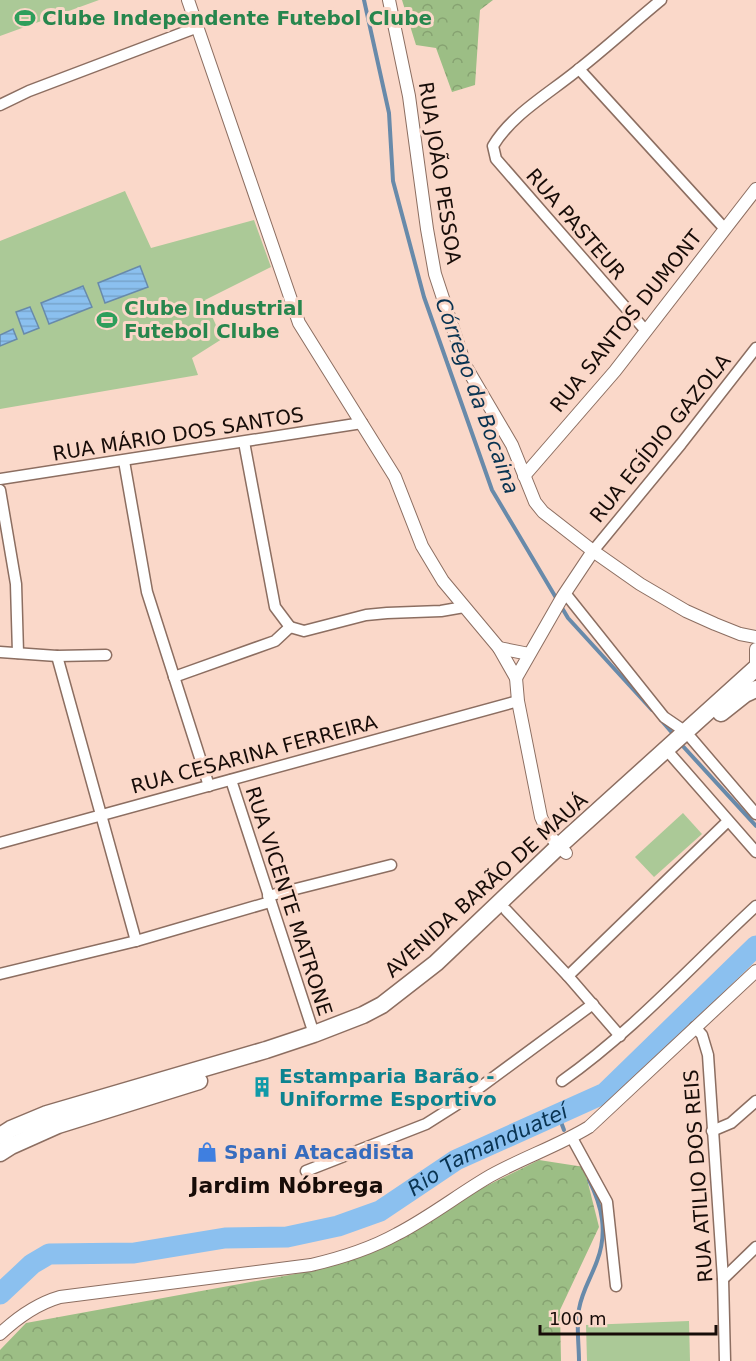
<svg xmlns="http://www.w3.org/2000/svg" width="756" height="1361" font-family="'DejaVu Sans',sans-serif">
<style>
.grass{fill:#abc997}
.forest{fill:url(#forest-crowns)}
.water{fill:url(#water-rules);stroke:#688aaa;stroke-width:1.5}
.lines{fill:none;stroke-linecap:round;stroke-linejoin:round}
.stream{stroke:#688aaa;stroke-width:4}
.river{stroke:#8bc0ef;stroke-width:21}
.minor-casing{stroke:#8c6e61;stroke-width:13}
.tertiary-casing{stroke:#8c6e61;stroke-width:14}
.primary-casing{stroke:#8c6e61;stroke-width:19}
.minor{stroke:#fff;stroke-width:10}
.tertiary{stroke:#fff;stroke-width:12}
.primary{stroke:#fff;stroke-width:16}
.labels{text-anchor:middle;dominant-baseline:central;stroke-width:6;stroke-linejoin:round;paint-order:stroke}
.leisure-label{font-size:20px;font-weight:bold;fill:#27864d;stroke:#fad8c9;text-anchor:start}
.street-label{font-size:20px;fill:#170c08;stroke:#fad8c9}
.culture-label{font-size:20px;font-weight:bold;fill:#0d838f;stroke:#fad8c9;text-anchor:start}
.shop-label{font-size:20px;font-weight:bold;fill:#366cbe;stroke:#fad8c9;text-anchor:start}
.water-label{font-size:21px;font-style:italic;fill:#093351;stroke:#fad8c9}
.quarter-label{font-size:22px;font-weight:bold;fill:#170c08;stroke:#fad8c9}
</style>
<defs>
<pattern id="forest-crowns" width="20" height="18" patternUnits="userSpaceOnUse" patternTransform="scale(1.5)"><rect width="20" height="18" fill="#9cbe85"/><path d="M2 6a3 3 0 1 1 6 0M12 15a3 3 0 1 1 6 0" fill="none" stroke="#86a271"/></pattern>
<pattern id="water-rules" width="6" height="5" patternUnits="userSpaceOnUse" patternTransform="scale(1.5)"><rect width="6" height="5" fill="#8bc0ef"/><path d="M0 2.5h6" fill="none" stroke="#77a4cb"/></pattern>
</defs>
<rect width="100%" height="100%" fill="#fad8c9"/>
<g class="grass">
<polygon points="0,0 99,0 0,36"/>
<polygon points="125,191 151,248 254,220 271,267 205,300 222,339 192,358 198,375 0,409 0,241"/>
<polygon points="683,813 702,834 654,877 635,857"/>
<polygon points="689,1321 690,1361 587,1361 586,1325"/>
</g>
<g class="forest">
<polygon points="402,0 493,0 480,10 475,85 452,92 436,48 416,45"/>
<polygon points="539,1160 584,1167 599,1227 560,1310 561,1361 0,1361 0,1350 26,1323 317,1270"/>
</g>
<g class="water">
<polygon points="140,266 148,287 105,303 98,283"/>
<polygon points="83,286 92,307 49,324 41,303"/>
<polygon points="30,307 39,328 24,334 16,312"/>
<polygon points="13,329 17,339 0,346 0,335"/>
</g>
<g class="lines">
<g class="stream">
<polyline points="364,0 389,113 393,181 424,297 492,490 568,618 652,710"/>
<polyline points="661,720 674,735"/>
<polyline points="680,743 756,826"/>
<polyline points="558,1114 564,1130"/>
<path d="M 579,1361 C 579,1344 576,1326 579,1309 C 582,1291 591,1278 597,1261 C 608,1232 602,1206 589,1180"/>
</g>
<path class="river" id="s1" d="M 0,1294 L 32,1264 L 49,1254 L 134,1253 L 225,1238 L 287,1237 L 338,1226 L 380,1211 L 456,1160 L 605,1093 L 756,946"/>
<g class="minor-casing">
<g id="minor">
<polyline points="579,69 725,229"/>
<polyline points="0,105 29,91 198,27"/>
<path d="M 646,331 L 496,159 L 493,146 C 512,114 550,93 579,69 C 607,47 633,23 661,0"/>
<polyline points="244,442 275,607 290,627"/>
<polyline points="124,461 147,592 209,786"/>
<polyline points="0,479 362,423"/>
<polyline points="0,490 16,584 18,653"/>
<polyline points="593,551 681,444 756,348"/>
<polyline points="565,593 664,717 686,732"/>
<polyline points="290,627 304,631 366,615 387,613 441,611 464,607"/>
<polyline points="0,652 57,656 106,655"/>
<polyline points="57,656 136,941"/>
<polyline points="174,677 275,641 290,627"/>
<polyline points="691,738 756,814"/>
<polyline points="671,755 756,852"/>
<polyline points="231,780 314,1034"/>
<polyline points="0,843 518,701"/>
<polyline points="268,896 391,865"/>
<polyline points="506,910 568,976 620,1036"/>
<polyline points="0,974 136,941 270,902"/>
<polyline points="568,976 728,821"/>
<polyline points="695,1027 702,1035 708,1055 723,1279 725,1361"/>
<path d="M 562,1081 C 633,1031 692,965 756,906"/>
<polyline points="712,1131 731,1123 756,1101"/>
<polyline points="572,1138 607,1202 616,1286"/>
<polyline points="306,1171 426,1124 456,1105 593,1004"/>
<polyline points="723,1279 756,1247"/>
</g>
</g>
<g class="tertiary-casing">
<g id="tertiary">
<polyline points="188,0 299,323 395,477 422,546 443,581 499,648 516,678 518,701 541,817 549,835 566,853"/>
<polyline points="389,0 409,96 427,229 435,274 465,365 512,445 535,502 543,512 593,551 640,584 686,611 715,624 740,634 756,637"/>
<polyline points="524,476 615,371 756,189"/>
<polyline points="499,648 529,654"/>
<polyline points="756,668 756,649"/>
<polyline points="516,678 563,596 593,551"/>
<path d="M 0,1334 C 18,1317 36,1304 60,1297 L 311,1265 C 341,1258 370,1249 397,1234 C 430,1217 459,1194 490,1176 C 522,1158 558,1146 589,1127 L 756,971"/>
</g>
</g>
<g class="primary-casing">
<g id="primary">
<polyline points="721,713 745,694 756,689"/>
<polyline points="0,1136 11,1129 47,1114 266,1050 314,1034 363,1015 382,1005 436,963 559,846 756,668"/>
<polyline points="0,1153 11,1146 58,1125 199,1081"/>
</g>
</g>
<use href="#minor" class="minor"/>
<use href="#tertiary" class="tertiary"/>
<use href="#primary" class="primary"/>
</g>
<defs>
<g id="stadium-bare" transform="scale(1.62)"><path d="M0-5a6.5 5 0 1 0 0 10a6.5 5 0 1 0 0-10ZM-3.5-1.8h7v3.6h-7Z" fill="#2e9e5b" stroke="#fad8c9" stroke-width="2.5" paint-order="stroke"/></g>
<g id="building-bare" transform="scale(1.62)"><path d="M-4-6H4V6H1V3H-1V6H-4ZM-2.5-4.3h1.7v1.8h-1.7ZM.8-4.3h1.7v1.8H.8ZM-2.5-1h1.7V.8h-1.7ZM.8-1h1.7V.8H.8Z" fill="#0f9aa8" stroke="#fad8c9" stroke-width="2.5" paint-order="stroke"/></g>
<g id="shop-bare" transform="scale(1.62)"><path d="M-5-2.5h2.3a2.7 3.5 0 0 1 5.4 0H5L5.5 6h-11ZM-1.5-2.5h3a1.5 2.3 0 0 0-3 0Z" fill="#3f7fe0" stroke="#fad8c9" stroke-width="2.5" paint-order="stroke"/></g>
</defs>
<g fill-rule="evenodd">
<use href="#stadium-bare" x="25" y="18"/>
<use href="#stadium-bare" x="107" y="320"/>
<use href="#building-bare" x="262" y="1087"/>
<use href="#shop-bare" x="207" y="1152"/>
</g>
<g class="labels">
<g class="leisure-label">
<text x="42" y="18">Clube Independente Futebol Clube</text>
<text x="124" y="308">Clube Industrial<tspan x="124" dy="23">Futebol Clube</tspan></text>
</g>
<g class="street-label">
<text transform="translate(440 173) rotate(81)">RUA JOÃO PESSOA</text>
<text transform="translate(576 224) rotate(49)">RUA PASTEUR</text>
<text transform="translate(626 321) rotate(-51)">RUA SANTOS DUMONT</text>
<text transform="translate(178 434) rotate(-9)">RUA MÁRIO DOS SANTOS</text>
<text transform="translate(660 438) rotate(-51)">RUA EGÍDIO GAZOLA</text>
<text transform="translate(254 754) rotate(-15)">RUA CESARINA FERREIRA</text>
<text transform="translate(486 885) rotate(-42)">AVENIDA BARÃO DE MAUÁ</text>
<text transform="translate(289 901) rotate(72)">RUA VICENTE MATRONE</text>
<text transform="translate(698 1176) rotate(-94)">RUA ATILIO DOS REIS</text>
</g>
<g class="culture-label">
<text x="279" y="1076">Estamparia Barão -<tspan x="279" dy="23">Uniforme Esportivo</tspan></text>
</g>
<g class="shop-label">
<text x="224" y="1152">Spani Atacadista</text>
</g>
<g class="water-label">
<text transform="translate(477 396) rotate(70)">Córrego da Bocaina</text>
<text stroke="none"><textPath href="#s1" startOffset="524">Rio Tamanduateí</textPath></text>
</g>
<g class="quarter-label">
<text x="287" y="1185">Jardim Nóbrega</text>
</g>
</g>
<path d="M540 1325v9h176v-9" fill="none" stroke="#170c08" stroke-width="3"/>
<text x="549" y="1325" font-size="18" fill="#170c08" stroke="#fad8c9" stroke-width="4.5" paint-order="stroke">100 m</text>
</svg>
